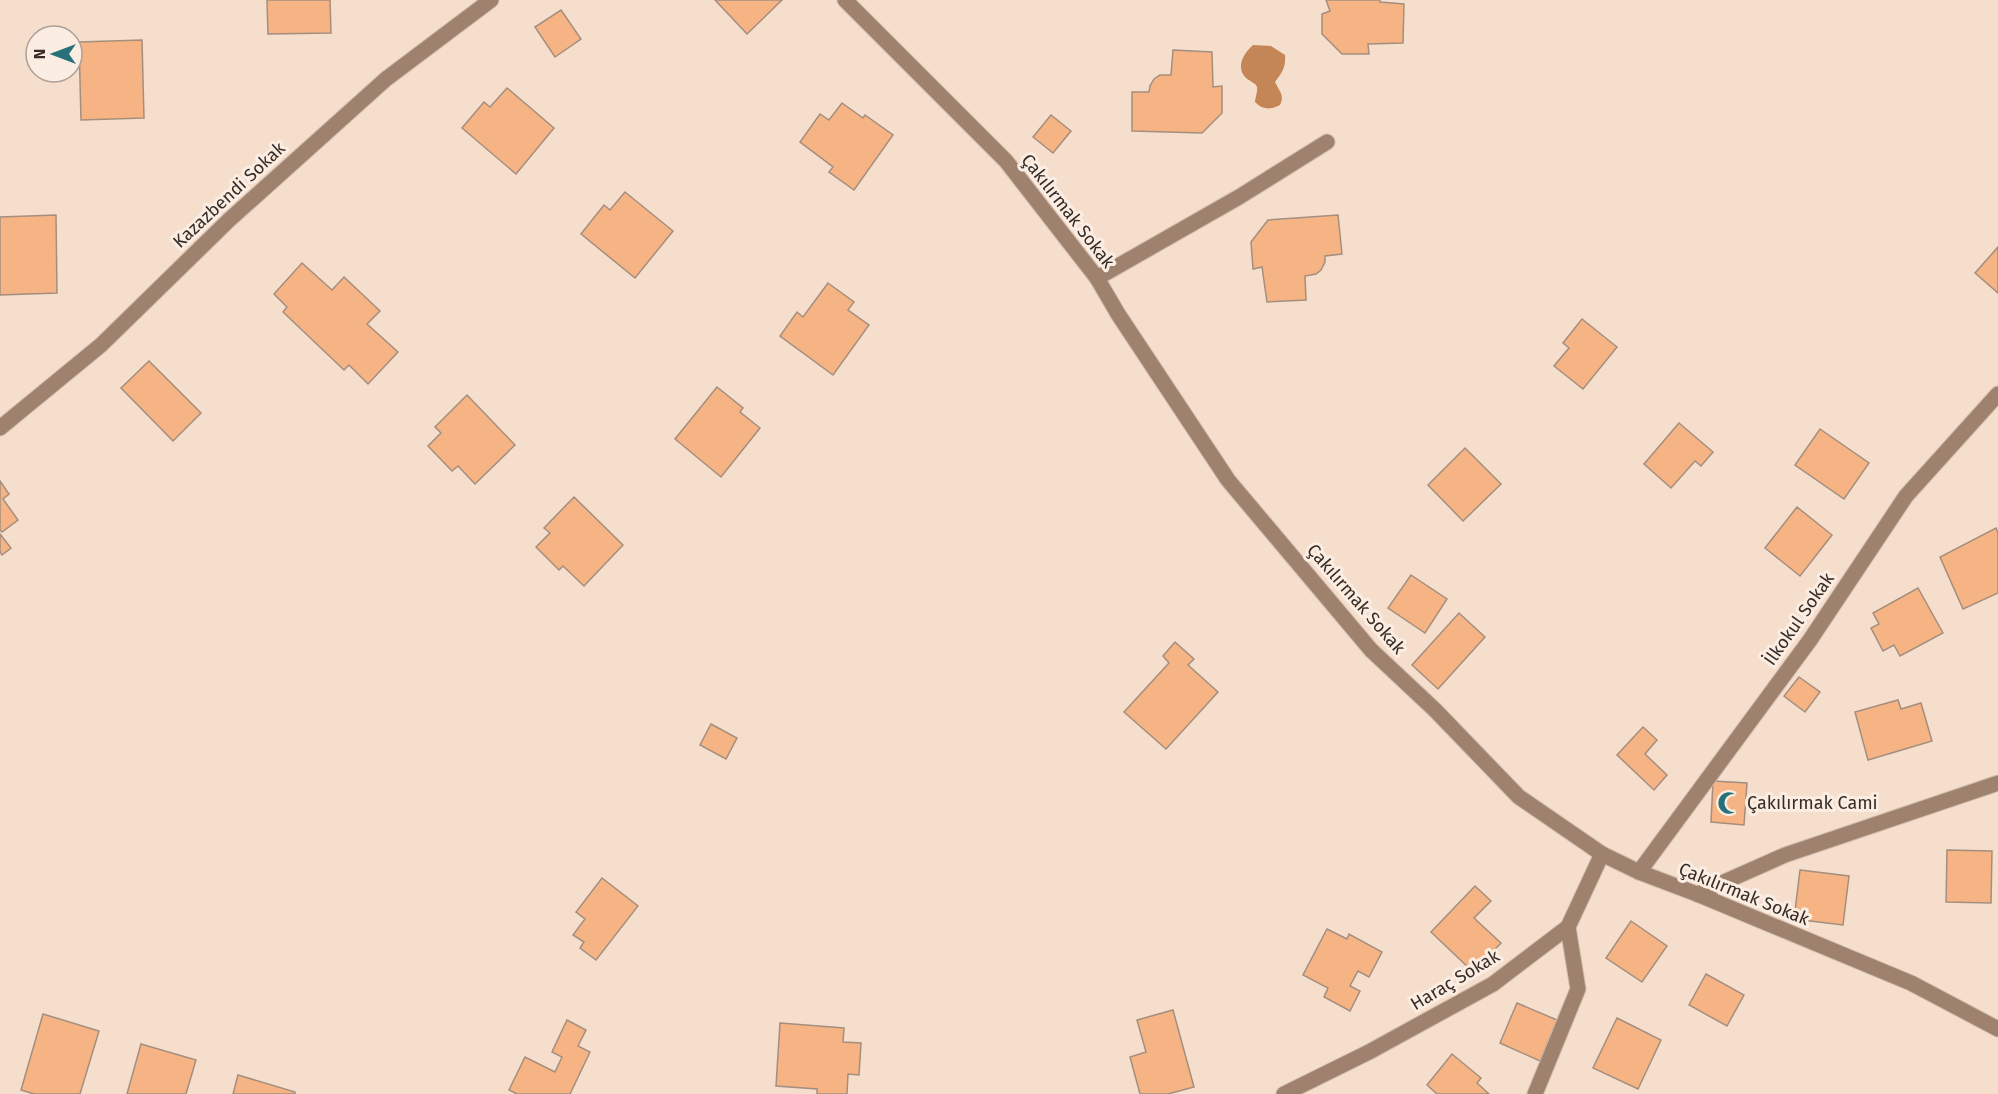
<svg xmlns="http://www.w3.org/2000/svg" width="1998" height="1094" font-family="'Fira Sans',sans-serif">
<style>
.water{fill:#c48557}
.building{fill:#f6b484;stroke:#a48e7e;stroke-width:1.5}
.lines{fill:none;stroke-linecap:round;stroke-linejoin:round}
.minor-casing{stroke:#d0bbac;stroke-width:17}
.minor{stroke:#9e826e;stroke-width:15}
.labels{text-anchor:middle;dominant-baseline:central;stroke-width:6;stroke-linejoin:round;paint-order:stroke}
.street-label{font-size:18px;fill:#362d27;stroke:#fcede3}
.poi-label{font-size:18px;fill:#362d27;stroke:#fcede3;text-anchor:start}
</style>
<rect width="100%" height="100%" fill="#f6decd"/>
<path class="water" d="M 1253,45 L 1271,46 L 1285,55 C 1286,67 1282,73 1275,82 C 1279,91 1285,95 1280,105 C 1270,110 1263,110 1255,102 C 1255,98 1258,91 1257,87 C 1256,83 1249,81 1246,78 C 1235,67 1244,53 1253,45 Z"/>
<g class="building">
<polygon points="267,0 330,0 331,33 268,34"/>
<polygon points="715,0 782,0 747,34"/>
<polygon points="1326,0 1380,0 1380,2 1404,4 1403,43 1368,44 1369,54 1342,54 1322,34 1322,14 1330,11"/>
<polygon points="561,10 581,39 555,57 535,27"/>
<polygon points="142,40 144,118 81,120 79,42"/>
<polygon points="1173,50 1212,52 1213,87 1222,86 1222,113 1202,133 1132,131 1132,92 1149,92 1150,86 1154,79 1160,75 1171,75"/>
<polygon points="507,88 554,128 516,174 462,128 484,102 490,107"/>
<polygon points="842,103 863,118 865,115 893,135 854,190 829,172 833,167 800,142 820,114 829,120"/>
<polygon points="1051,115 1071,131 1053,153 1033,137"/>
<polygon points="625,192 673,231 635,278 581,234 604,205 610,210"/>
<polygon points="56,215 57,293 0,295 0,217"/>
<polygon points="1338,215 1342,254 1325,256 1325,262 1321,270 1316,274 1305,276 1306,300 1267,302 1262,267 1253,269 1251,242 1268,220"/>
<polygon points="1998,247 1998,293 1975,273"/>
<polygon points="302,263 332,290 344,277 380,311 367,324 398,352 368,384 349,365 344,370 283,312 287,307 274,294"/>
<polygon points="828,283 854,302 848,310 869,325 833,375 780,336 797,312 803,317"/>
<polygon points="1582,319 1617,347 1583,389 1554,366 1569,348 1563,343"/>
<polygon points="149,361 201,413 173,441 121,388"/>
<polygon points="717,387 743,408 740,412 760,428 721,477 675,439"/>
<polygon points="467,395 515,445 475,484 458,466 452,471 428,446 441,433 435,427"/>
<polygon points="1679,423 1713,452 1701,466 1695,461 1671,488 1644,464"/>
<polygon points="1820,429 1869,463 1844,499 1795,465"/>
<polygon points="1465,448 1501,484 1463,521 1428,485"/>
<polygon points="0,481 9,494 3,499 18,520 2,532 0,530"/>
<polygon points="574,497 623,545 584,586 563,566 559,570 536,547 550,533 544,528"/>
<polygon points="1797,507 1832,535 1800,576 1765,548"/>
<polygon points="1996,528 1998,533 1998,593 1963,609 1940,557"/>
<polygon points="0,534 11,548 2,555 0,552"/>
<polygon points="1411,575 1447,599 1425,633 1388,608"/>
<polygon points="1918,588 1943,633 1900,656 1894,645 1883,651 1871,628 1879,624 1873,613"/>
<polygon points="1459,613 1485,637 1438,689 1412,665"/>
<polygon points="1175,642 1194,659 1188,665 1218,692 1166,749 1124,712 1169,663 1163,656"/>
<polygon points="1799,677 1820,692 1805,712 1784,696"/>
<polygon points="1898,700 1901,709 1921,703 1932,741 1868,760 1855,712"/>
<polygon points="711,724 737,738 726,759 700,745"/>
<polygon points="1643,727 1657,740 1645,754 1667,775 1654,790 1617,755"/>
<polygon points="1713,781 1747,783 1744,825 1711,822"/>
<polygon points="1947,850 1992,851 1991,903 1946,902"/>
<polygon points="1800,870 1849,876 1843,925 1794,919"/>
<polygon points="602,878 638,906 596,960 580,948 584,942 573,935 585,919 576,912"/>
<polygon points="1475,886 1491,901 1474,918 1501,943 1473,972 1431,932"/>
<polygon points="1631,921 1667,946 1642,982 1606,958"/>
<polygon points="1327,929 1347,939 1349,934 1382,952 1369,977 1358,971 1350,986 1360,991 1350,1011 1324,997 1328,988 1303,975"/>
<polygon points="1706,974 1744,995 1727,1026 1689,1005"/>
<polygon points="1517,1003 1557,1020 1540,1061 1500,1043"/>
<polygon points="1173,1010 1194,1087 1168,1094 1140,1094 1130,1057 1146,1052 1137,1020"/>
<polygon points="43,1014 99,1031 80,1094 34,1094 21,1090"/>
<polygon points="1617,1018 1661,1040 1638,1089 1593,1068"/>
<polygon points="567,1020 586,1030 578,1046 590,1052 570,1094 517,1094 509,1090 525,1057 555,1072 562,1057 552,1052"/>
<polygon points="780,1023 844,1028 843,1042 861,1043 859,1075 848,1074 847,1094 817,1094 817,1089 776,1086"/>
<polygon points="141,1044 196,1060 186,1094 127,1094"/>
<polygon points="1452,1054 1481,1078 1477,1083 1489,1094 1437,1094 1427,1085"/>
<polygon points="238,1075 295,1092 295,1094 233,1094"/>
</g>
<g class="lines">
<g class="minor-casing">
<g id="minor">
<polyline points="845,0 1006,161 1097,278 1118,314 1228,480 1371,650 1435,710 1519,797 1602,854 1639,872 1697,894 1911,983 1998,1029"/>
<polyline points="1097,278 1239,197 1327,142"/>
<polyline points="0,428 101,345 229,220 386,79 491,0"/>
<polyline points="1639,872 1810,640 1906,496 1998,394"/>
<polyline points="1697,894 1785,855 1998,783"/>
<polyline points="1284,1094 1369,1052 1493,984 1568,927 1602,854"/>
<polyline points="1535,1094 1578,989 1568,927"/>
</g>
</g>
<use href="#minor" class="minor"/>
</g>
<defs>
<g id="mosque-bare" transform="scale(1.8)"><path d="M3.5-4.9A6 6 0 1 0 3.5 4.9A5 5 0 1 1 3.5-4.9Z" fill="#28717a" stroke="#fcede3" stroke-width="2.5" paint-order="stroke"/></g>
</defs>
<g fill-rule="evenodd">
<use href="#mosque-bare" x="1729" y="803"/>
</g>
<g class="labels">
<g class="street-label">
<text transform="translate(229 195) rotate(-43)">Kazazbendi Sokak</text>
<text transform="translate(1068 211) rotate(52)">Çakılırmak Sokak</text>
<text transform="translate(1356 599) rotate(49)">Çakılırmak Sokak</text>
<text transform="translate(1799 619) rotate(-55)">İlkokul Sokak</text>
<text transform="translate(1744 894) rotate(22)">Çakılırmak Sokak</text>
<text transform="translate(1455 980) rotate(-31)">Haraç Sokak</text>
</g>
<g class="poi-label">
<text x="1747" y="803">Çakılırmak Cami</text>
</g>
</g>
<g transform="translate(54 54) rotate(270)"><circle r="28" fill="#fcede3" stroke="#ada098" stroke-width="1.5"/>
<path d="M0-4.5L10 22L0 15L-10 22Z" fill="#28717a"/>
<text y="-9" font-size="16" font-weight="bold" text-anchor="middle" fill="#362d27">N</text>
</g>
</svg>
